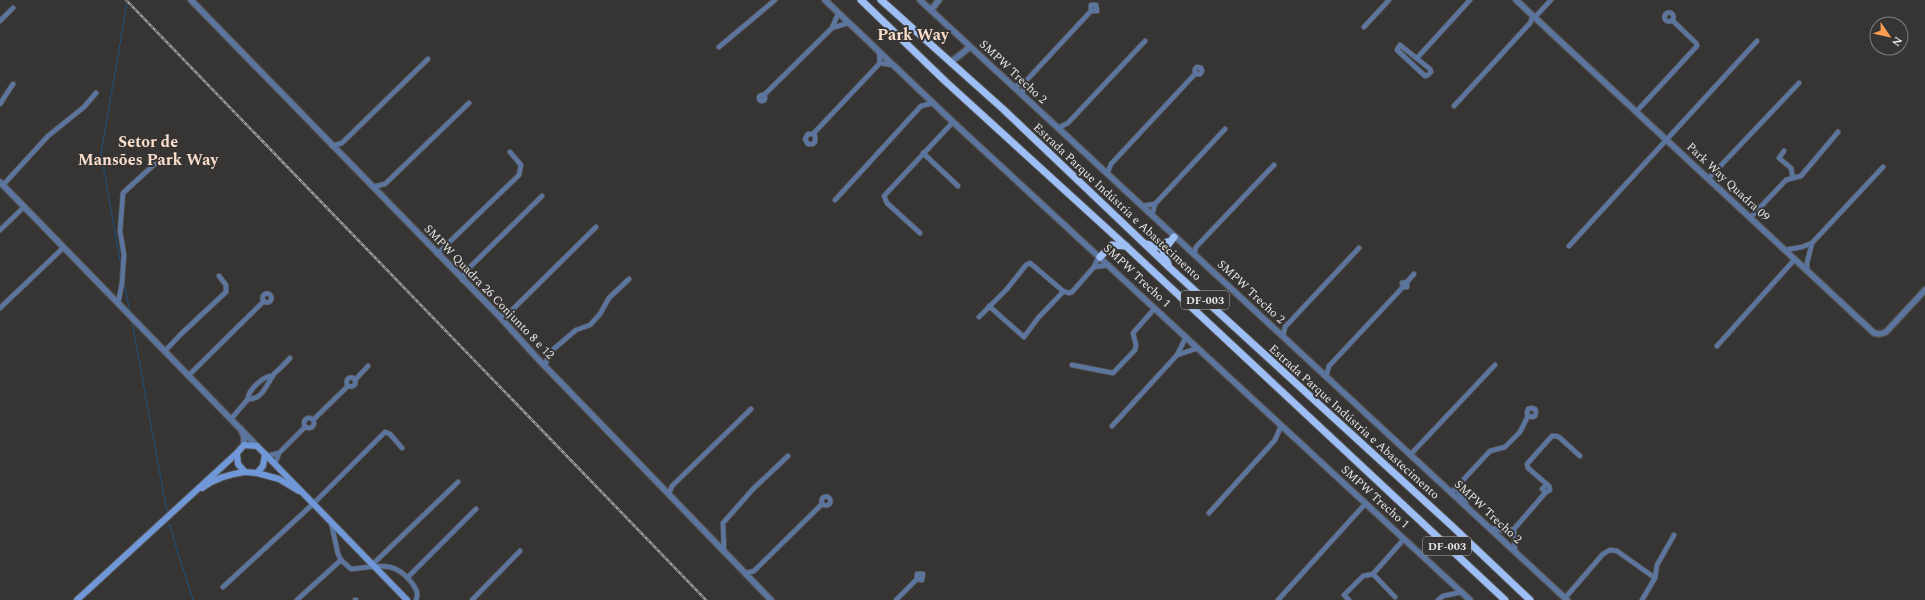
<svg xmlns="http://www.w3.org/2000/svg" width="1925" height="600" font-family="Spectral,serif">
<style>
.lines{fill:none;stroke-linecap:round;stroke-linejoin:round}
.stream{stroke:#1b5281;stroke-width:1}
.minor-casing{stroke:#535150;stroke-width:6}
.tertiary-casing{stroke:#535150;stroke-width:8}
.secondary-casing{stroke:#535150;stroke-width:8}
.trunk-casing{stroke:#535150;stroke-width:9}
.minor{stroke:#5c759e;stroke-width:4.5}
.tertiary{stroke:#5c759e;stroke-width:5.5}
.secondary{stroke:#7098d9;stroke-width:6}
.trunk{stroke:#9ebff5;stroke-width:7}
.rail-casing{stroke:#9d9c9b;stroke-width:2.5}
.rail{stroke:#373534;stroke-width:1;stroke-dasharray:3;stroke-linecap:butt}
.labels{text-anchor:middle;dominant-baseline:central;stroke-width:4;stroke-linejoin:round;paint-order:stroke}
.shield{fill:#373534;stroke:#b2b1b0;stroke-width:1}
.shield-label{font-size:11px;font-weight:bold;fill:#e7e6e5}
.street-label{font-size:12px;fill:#e7e6e5;stroke:#373534}
.district-label{font-size:16px;font-weight:bold;fill:#fadecb;stroke:#373534}
</style>
<rect width="100%" height="100%" fill="#373534"/>
<g class="lines">
<g class="stream">
<polyline points="121,266 101,153 127,4"/>
<polyline points="124,282 130,312"/>
<polyline points="132,322 167,512"/>
<polyline points="169,524 193,600"/>
</g>
<g class="minor-casing">
<g id="minor">
<circle cx="1669" cy="17" r="4.5"/>
<polyline points="1535,17 1551,0"/>
<polyline points="0,21 13,8"/>
<polyline points="1364,27 1389,0"/>
<polyline points="832,28 848,23"/>
<polygon points="1400,45 1430,69 1431,72 1428,75 1425,76 1397,50"/>
<polyline points="719,47 775,0"/>
<polyline points="879,52 880,63"/>
<polyline points="1417,58 1470,0"/>
<polyline points="1013,87 1025,82 1091,11 1097,11 1096,5 1091,5 1091,11"/>
<circle cx="762" cy="98" r="3"/>
<polyline points="764,95 832,28 838,14"/>
<polyline points="1022,95 1025,82"/>
<polyline points="0,104 13,84"/>
<polyline points="1454,106 1530,23 1533,16"/>
<polyline points="1636,112 1697,46 1696,43 1672,20"/>
<polyline points="1058,128 1068,123 1145,41"/>
<polyline points="813,134 815,136 815,142 813,144 808,144 805,139 808,134 813,134 880,63 892,65"/>
<polyline points="332,146 342,143 428,59"/>
<polyline points="1784,151 1779,158 1791,168 1793,178"/>
<polyline points="923,153 958,186"/>
<polyline points="1107,174 1111,164 1195,74 1195,69 1197,67 1201,68 1202,71 1200,74 1195,74"/>
<polyline points="1708,179 1799,83"/>
<polyline points="3,185 48,136 84,107 96,93"/>
<polyline points="372,187 385,184 469,103"/>
<polyline points="835,200 921,106 933,103"/>
<polyline points="1142,206 1155,204"/>
<polyline points="1152,215 1155,204 1225,129"/>
<polyline points="1750,218 1786,180 1801,176 1838,132"/>
<polyline points="0,230 24,207"/>
<polyline points="920,233 887,203 884,196 953,122"/>
<polyline points="1569,246 1757,41"/>
<polyline points="1785,250 1802,247 1812,243"/>
<polyline points="437,254 519,175 521,165 510,152"/>
<polyline points="1194,255 1196,247 1274,165"/>
<polyline points="1094,267 1109,265"/>
<polyline points="1807,271 1807,263 1812,243 1883,167"/>
<polyline points="462,280 465,272 542,196"/>
<polyline points="1407,282 1414,274"/>
<circle cx="267" cy="298" r="4.5"/>
<polyline points="118,304 122,283 124,255 120,231 123,193 158,161"/>
<polyline points="989,306 1024,337 1038,318 1061,294 1063,291 1069,293 1072,292 1094,267 1099,256"/>
<polyline points="0,308 63,248"/>
<polyline points="499,316 506,316 596,227"/>
<polyline points="979,317 1007,289 1026,265 1030,263 1063,291"/>
<polyline points="1283,336 1285,327 1359,248"/>
<polyline points="1717,346 1795,259"/>
<polyline points="165,351 181,334 226,292 226,285 219,276"/>
<polyline points="1177,355 1198,348"/>
<polyline points="1072,365 1113,373 1135,350 1136,345 1133,333 1155,308"/>
<polyline points="545,366 549,353 576,330 590,325 600,314 609,298 629,279"/>
<polyline points="189,375 264,301"/>
<polyline points="1326,377 1329,366 1403,287 1407,287 1407,282 1402,283 1403,287"/>
<circle cx="351" cy="382" r="4.5"/>
<polyline points="355,380 368,366"/>
<path d="M 248,399 C 248,390 264,375 273,376"/>
<circle cx="309" cy="423" r="5"/>
<path d="M 231,419 L 248,399 C 263,400 267,383 274,374 C 279,369 285,364 290,358"/>
<polyline points="313,420 348,386"/>
<polyline points="1112,426 1177,355 1186,337"/>
<polyline points="1410,455 1495,365"/>
<polyline points="267,456 279,453"/>
<polyline points="275,464 279,453 305,427"/>
<polyline points="1546,485 1542,489 1546,492 1550,490 1549,486 1528,468 1527,464 1552,436 1556,436 1559,437 1580,456"/>
<path d="M 1457,487 C 1458,496 1466,499 1467,507"/>
<polyline points="1451,493 1490,451 1505,447 1520,432 1528,416 1527,413 1528,409 1531,408 1535,409 1536,412 1535,416 1532,417 1528,416"/>
<polyline points="669,494 672,486 751,409"/>
<circle cx="826" cy="501" r="4.5"/>
<polyline points="1209,513 1275,440 1281,426"/>
<polyline points="331,522 338,554 341,560"/>
<polyline points="1490,528 1506,531 1514,529 1546,492"/>
<polyline points="1514,529 1515,552"/>
<polyline points="724,551 723,523 753,489 788,456"/>
<polyline points="373,564 458,482"/>
<polyline points="746,573 754,571 822,504"/>
<polyline points="1373,574 1395,597"/>
<polyline points="408,577 476,509"/>
<polyline points="223,587 314,503 385,432 390,434 402,448"/>
<polyline points="1565,598 1603,554 1610,550 1617,551 1655,578"/>
<path d="M 297,600 L 341,560 L 351,569 C 377,567 394,559 412,583 C 416,589 419,593 416,600"/>
<polyline points="355,600 356,600"/>
<polyline points="472,600 520,551"/>
<polyline points="896,600 917,579 917,574 923,574 922,580 917,579"/>
<polyline points="1278,600 1366,503"/>
<polyline points="1349,600 1344,595 1363,576 1373,574 1404,539"/>
<polyline points="1438,600 1443,596 1462,592"/>
<polyline points="1642,600 1655,578 1657,565 1674,535"/>
</g>
</g>
<g class="tertiary-casing">
<g id="tertiary">
<polyline points="191,0 499,316 538,359 771,600"/>
<polyline points="825,0 953,122 1470,600"/>
<polyline points="920,0 1567,600"/>
<polyline points="1516,0 1874,333 1880,334 1886,332 1925,290"/>
<polyline points="931,10 939,0"/>
<polyline points="951,62 970,47"/>
<polyline points="0,182 257,446"/>
<polyline points="241,429 244,437 244,445"/>
</g>
</g>
<g class="secondary-casing">
<g id="secondary">
<polygon points="244,445 257,446 265,454 263,466 257,473 245,472 238,464 237,453"/>
<polyline points="265,454 407,600"/>
<polyline points="257,473 279,479 299,491"/>
<path d="M 202,488 C 215,478 229,474 245,472"/>
<polyline points="77,600 237,453"/>
</g>
</g>
<g class="trunk-casing">
<g id="trunk">
<polyline points="861,0 945,81 1126,246 1505,600"/>
<polyline points="881,0 1003,109 1170,268 1453,527 1530,600"/>
<polyline points="1146,244 1159,247 1167,242"/>
<polyline points="1100,257 1112,245 1126,246"/>
<polyline points="1168,264 1163,251 1174,237"/>
</g>
</g>
<use href="#minor" class="minor"/>
<use href="#tertiary" class="tertiary"/>
<use href="#secondary" class="secondary"/>
<use href="#trunk" class="trunk"/>
<g class="rail-casing">
<polyline id="rail" points="126,0 706,600"/>
</g>
<use href="#rail" class="rail"/>
</g>
<g class="labels">
<g class="shield">
<rect x="1181" y="291" width="48" height="18" rx="3"/>
<rect x="1423" y="537" width="48" height="18" rx="3"/>
</g>
<g class="shield-label">
<text x="1205" y="300">DF-003</text>
<text x="1447" y="546">DF-003</text>
</g>
<g class="street-label">
<text transform="translate(1013 72) rotate(43)">SMPW Trecho 2</text>
<text transform="translate(1728 182) rotate(43)">Park Way Quadra 09</text>
<text transform="translate(1117 202) rotate(43)">Estrada Parque Indústria e Abastecimento</text>
<text transform="translate(1137 276) rotate(43)">SMPW Trecho 1</text>
<text transform="translate(489 292) rotate(46)">SMPW Quadra 26 Conjunto 8 e 12</text>
<text transform="translate(1251 292) rotate(43)">SMPW Trecho 2</text>
<text transform="translate(1354 422) rotate(42)">Estrada Parque Indústria e Abastecimento</text>
<text transform="translate(1375 497) rotate(42)">SMPW Trecho 1</text>
<text transform="translate(1488 512) rotate(43)">SMPW Trecho 2</text>
</g>
<g class="district-label">
<text x="913" y="35">Park Way</text>
<text x="148" y="142">Setor de<tspan x="148" dy="18">Mansões Park Way</tspan></text>
</g>
</g>
<g transform="translate(1889 36) rotate(124)"><circle r="19" fill="#373534" stroke="#7d7c7b"/>
<path d="M0-3L7 15L0 10L-7 15Z" fill="#fc9d53"/>
<text y="-6" font-size="11" font-weight="bold" text-anchor="middle" fill="#e7e6e5">N</text>
</g>
</svg>
